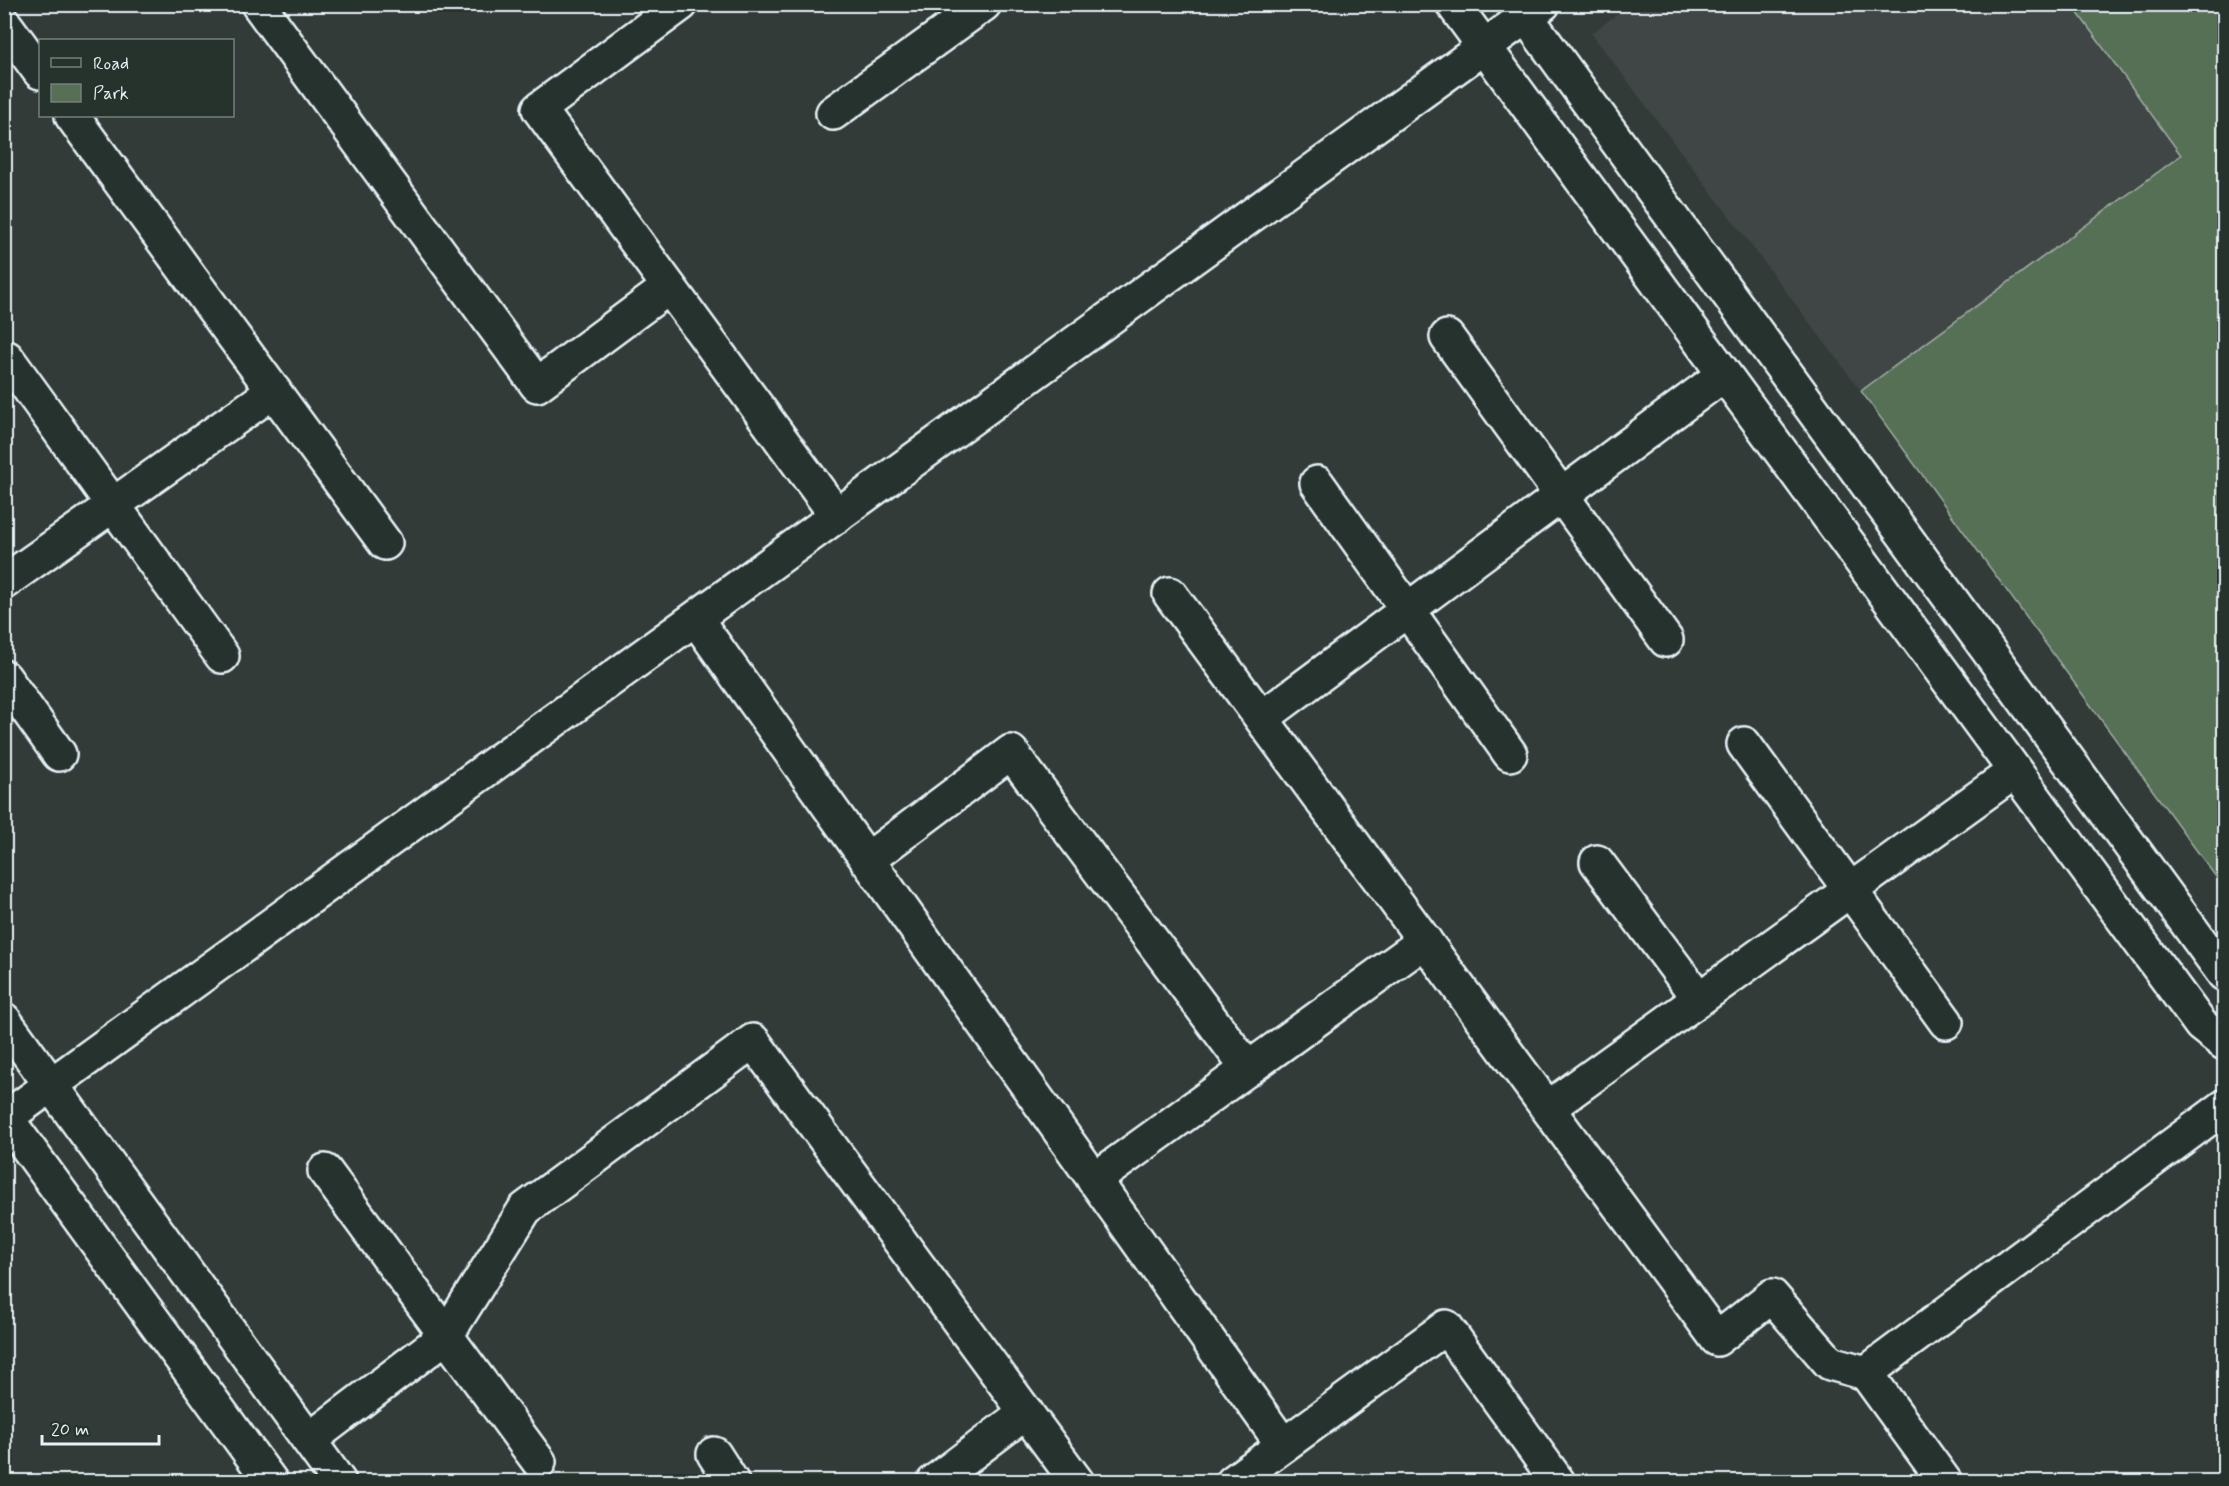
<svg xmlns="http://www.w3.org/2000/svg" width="2229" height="1486" font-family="Mynerve,sans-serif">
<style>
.built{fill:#404545}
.green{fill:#577055;stroke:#a0b0a6;stroke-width:1.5}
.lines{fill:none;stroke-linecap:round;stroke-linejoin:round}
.minor-casing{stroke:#e8f1f8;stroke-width:38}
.major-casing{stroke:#e8f1f8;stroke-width:38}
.minor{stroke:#26332d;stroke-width:33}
.major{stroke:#26332d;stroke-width:33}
</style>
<rect width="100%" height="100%" fill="#323b38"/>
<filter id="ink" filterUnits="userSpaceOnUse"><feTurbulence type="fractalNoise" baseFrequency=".0167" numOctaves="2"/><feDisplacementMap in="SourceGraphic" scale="12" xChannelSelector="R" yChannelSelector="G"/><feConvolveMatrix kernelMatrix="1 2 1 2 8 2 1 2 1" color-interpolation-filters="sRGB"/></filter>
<g filter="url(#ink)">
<polygon class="built" points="1630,5 2072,5 2182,154 1861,391 1591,33"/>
<polygon class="green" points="2072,5 2224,5 2224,888 1861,391 2181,155"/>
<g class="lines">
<g class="minor-casing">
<g id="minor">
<polyline points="258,4 537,385 669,287"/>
<polyline points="681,4 539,109 837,516"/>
<polyline points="1453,4 2201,1025 2224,1043"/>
<polyline points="1517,4 2224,974"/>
<polyline points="4,23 40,72"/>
<polyline points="833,113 984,4"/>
<polyline points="72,116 385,543"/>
<polyline points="1447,337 1666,640"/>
<polyline points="7,358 222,656"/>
<polyline points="1317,483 1510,754"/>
<polyline points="4,582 274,391"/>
<polyline points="1170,594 1717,1339 1772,1296 1830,1363 1866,1373"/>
<polyline points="696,619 1283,1445"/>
<polyline points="4,677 59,754"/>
<polyline points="1262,718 1723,375"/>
<polyline points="1744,744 1946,1022"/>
<polyline points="867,860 1011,752 1248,1069"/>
<polyline points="1597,862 1699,999"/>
<polyline points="1548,1108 2014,772"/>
<polyline points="4,1119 1543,4"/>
<polyline points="325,1171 539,1462"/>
<polyline points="1094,1180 1425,941"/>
<polyline points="309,1440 446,1336 525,1209 753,1041 1077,1482"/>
<polyline points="714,1454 732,1482"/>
<polyline points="934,1482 1026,1412"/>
<polyline points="1233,1482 1446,1327 1558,1482"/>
<polyline points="1945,1482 1866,1373 2224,1107"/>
</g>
</g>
<g class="major-casing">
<g id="major">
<polyline points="4,1020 339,1482"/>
<polyline points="4,1115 271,1482"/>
</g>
</g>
<use href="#minor" class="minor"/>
<use href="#major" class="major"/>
</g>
</g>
<rect width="2229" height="1486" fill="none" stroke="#26332d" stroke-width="24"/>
<rect x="12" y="12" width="2205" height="1462" fill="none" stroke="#e8f1f8" stroke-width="2" filter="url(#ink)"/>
<rect x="39" y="39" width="195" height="78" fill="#26332d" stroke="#747f7e" stroke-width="1.5"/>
<rect x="51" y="58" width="30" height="9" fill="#26332d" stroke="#747f7e" stroke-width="1.5"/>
<text x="93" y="69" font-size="18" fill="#e8f1f8">Road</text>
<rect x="51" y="84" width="30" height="18" fill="#577055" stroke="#747f7e" stroke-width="1.5"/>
<text x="93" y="99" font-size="18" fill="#e8f1f8">Park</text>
<path d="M42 1435v9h117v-9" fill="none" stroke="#e8f1f8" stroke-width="3"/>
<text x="51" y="1435" font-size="18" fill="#e8f1f8" stroke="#26332d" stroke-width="4.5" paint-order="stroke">20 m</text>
</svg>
